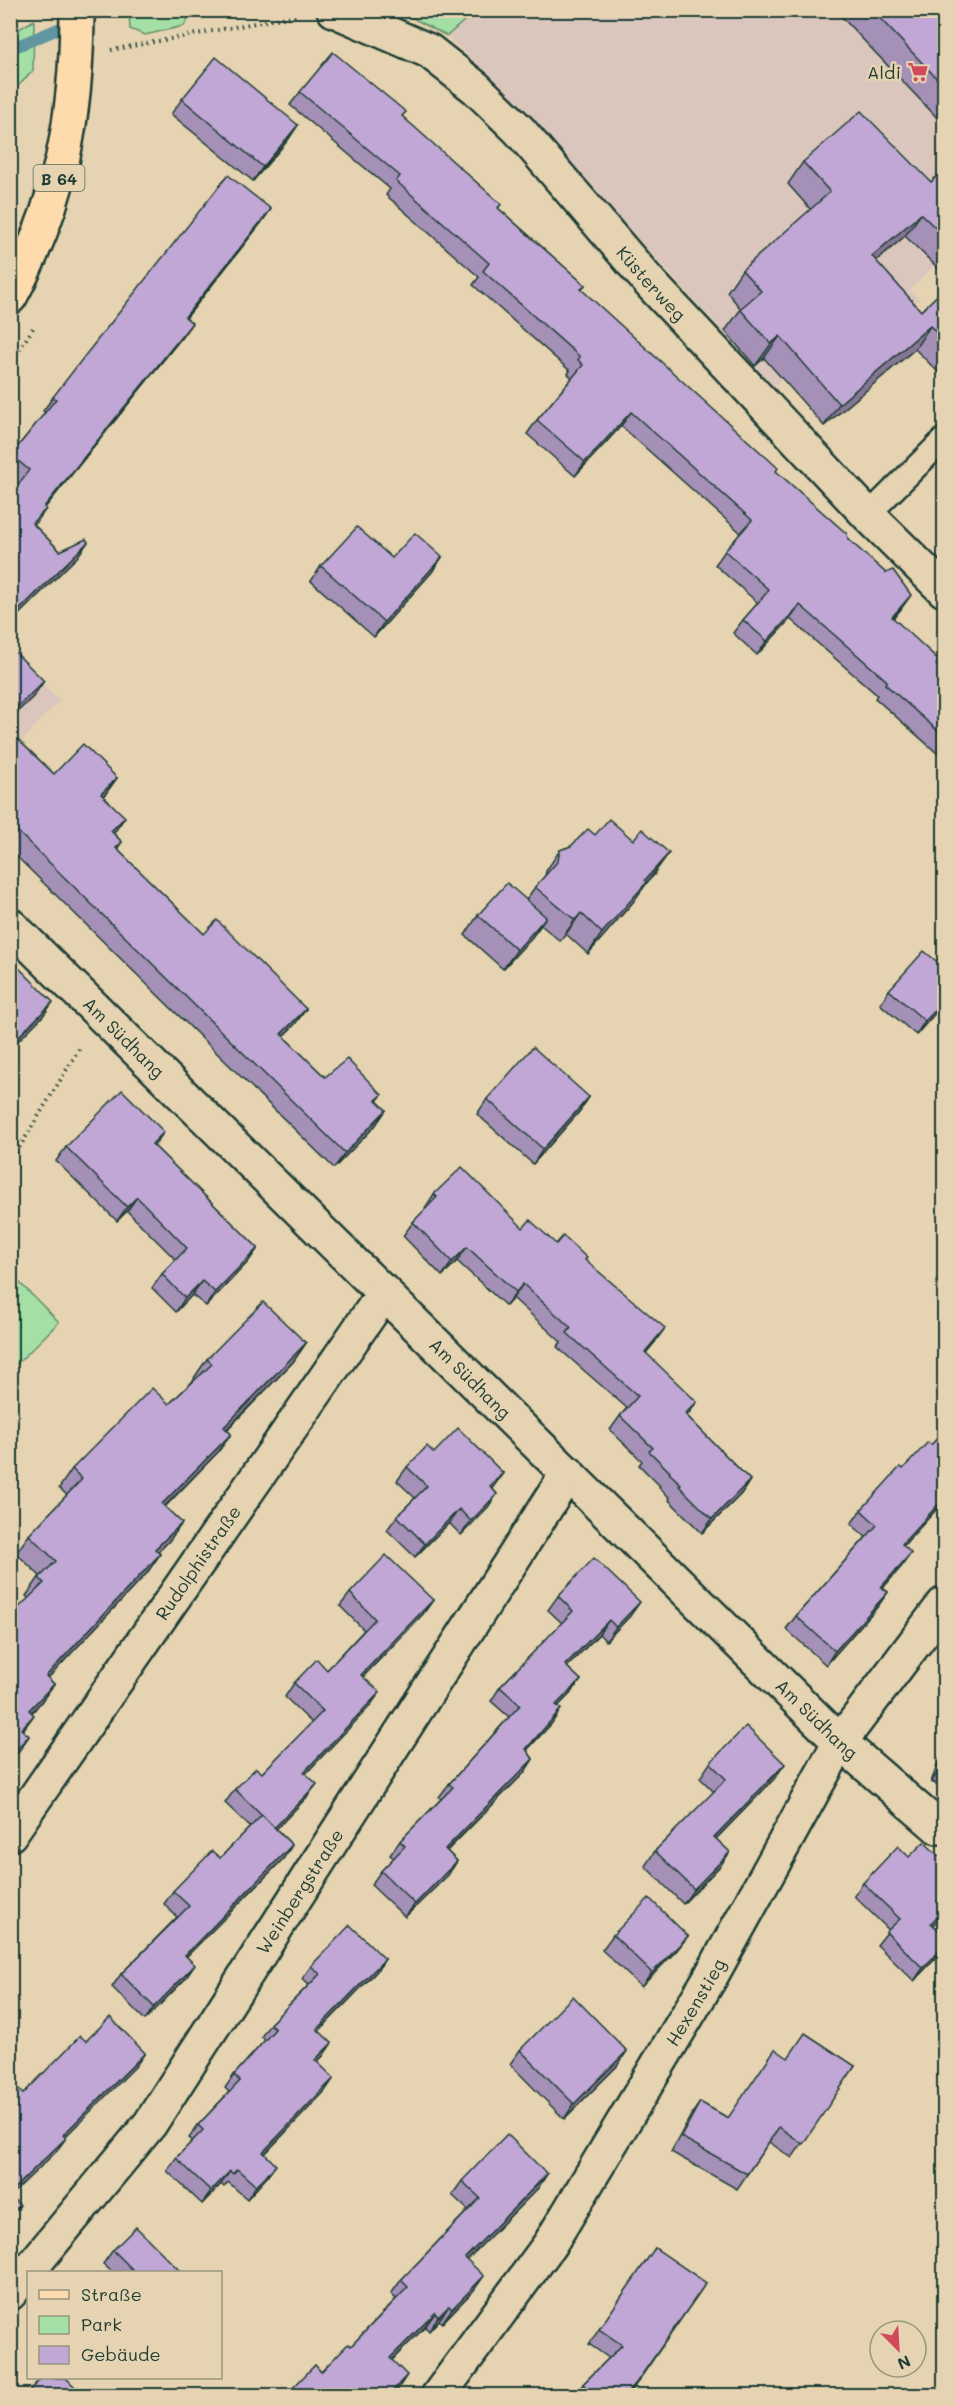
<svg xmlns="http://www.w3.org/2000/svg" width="955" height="2406" font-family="Mali,sans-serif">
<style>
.built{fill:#dac6bc}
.green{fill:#a4dfa5;stroke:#628e6c;stroke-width:1.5}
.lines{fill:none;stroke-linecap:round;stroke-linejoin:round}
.stream{stroke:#5f96a1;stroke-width:12}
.lane-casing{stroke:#1f3d34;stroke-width:27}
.street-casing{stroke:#1f3d34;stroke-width:38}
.primary-casing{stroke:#1f3d34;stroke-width:38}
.path{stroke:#1f3d34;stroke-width:4;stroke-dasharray:1.5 4.5;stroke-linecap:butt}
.lane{stroke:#e5d3b1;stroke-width:22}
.street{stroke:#e5d3b1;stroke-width:33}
.primary{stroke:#fedbac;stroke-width:33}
.wall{fill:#a590b7;stroke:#1f3d34;stroke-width:1.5}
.shaded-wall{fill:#867595;stroke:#1f3d34;stroke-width:1.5}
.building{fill:#c0a7d5;stroke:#1f3d34;stroke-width:1.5}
.labels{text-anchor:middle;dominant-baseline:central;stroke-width:5;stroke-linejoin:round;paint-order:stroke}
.shield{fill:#e5d3b1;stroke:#5a6a5a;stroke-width:1.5}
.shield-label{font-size:16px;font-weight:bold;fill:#1f3d34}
.poi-label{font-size:18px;fill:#1f3d34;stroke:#e5d3b1;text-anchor:end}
.street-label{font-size:18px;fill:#1f3d34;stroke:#e5d3b1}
</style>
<rect width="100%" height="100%" fill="#e5d3b1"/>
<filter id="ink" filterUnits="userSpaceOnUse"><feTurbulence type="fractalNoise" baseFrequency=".0167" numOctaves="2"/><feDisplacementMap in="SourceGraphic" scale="12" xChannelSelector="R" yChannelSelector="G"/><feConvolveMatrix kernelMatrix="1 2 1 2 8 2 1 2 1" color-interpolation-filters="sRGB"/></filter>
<g filter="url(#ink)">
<g class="built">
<polygon points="475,10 944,11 944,256 910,290 919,299 896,320 876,299 773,387 490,76 447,36"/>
<polygon points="10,652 60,700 11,752 10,752"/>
</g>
<g class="green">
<polygon points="129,11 129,10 192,11 184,26 145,35 130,29"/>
<polygon points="399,11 475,11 447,36"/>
<polygon points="34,20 33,71 11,93 11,34"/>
<polygon points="11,1274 59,1322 11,1370"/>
</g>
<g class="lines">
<polyline class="stream" points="10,49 104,10"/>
<g class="lane-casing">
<polyline id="lane" points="868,515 944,439"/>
</g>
<g class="street-casing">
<g id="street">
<path id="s1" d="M 334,10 L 429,51 L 476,88 L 519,130 L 651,284 L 868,515 L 944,590"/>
<path id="s2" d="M 10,925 L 840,1742 L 938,1827"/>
<path id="s3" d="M 10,1834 L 385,1292"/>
<path id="s4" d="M 10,2293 L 150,2124 L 568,1473"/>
<path id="s5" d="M 438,2396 L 550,2244 L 710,1978 L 840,1742 L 944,1604"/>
</g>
</g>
<g class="primary-casing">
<path id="primary" d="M 10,297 C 61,203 77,117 77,10"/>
</g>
<g class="path">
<polyline points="111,50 298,15"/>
<polyline points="10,365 35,325"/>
<polyline points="10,1163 81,1046"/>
</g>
<use href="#lane" class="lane"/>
<use href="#street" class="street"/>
<use href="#primary" class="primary"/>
</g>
<g class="wall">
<polygon points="835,10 945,10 945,126"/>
<polygon points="300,92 402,117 501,204 498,208 585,285 581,290 848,539 901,609 893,619 940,661 937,666 945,673 945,760 875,698 877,695 790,619 757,655 733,633 743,620 758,603 715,565 725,551 741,533 621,426 575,476 527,434 537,420 572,378 568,374 570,371 473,285 479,277 386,195 390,189 290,105"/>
<polygon points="182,99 298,125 288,140 253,181 171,114"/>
<polygon points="803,162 931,182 945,168 945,275 905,236 876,261 921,311 945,288 945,379 915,349 824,426 764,358 755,366 725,331 741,309 727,292 742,270 811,210 788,184"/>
<polygon points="271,209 261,223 186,318 182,337 45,508 34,525 60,551 78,556 10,623 19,484 10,478 10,456 45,413 43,411 53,397"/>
<polygon points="442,557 432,572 374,637 311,581 321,566 392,558"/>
<polygon points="10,732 54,774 117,778 104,796 113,833 122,842 117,849 204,934 306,1009 295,1024 283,1036 325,1077 382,1095 377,1101 386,1110 375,1126 334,1168 10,850"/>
<polygon points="945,775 945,787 939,782"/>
<polygon points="595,835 655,874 646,883 633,902 588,954 566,934 560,941 541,925 532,937 503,969 465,935 478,915 526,900 535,887 545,876 546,871 560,850 571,846"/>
<polygon points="945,968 945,1002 916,1035 880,1004 889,990"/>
<polygon points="589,1097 579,1112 533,1164 477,1114 487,1099"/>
<polygon points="154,1146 258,1248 248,1262 206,1306 192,1295 176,1312 152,1288 162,1274 176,1260 127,1211 117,1221 56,1161 66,1147"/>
<polygon points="434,1194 523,1228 556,1244 585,1260 655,1342 646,1353 687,1416 750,1480 741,1494 702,1533 669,1500 670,1498 659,1487 660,1486 639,1465 642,1461 610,1430 620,1416 627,1408 557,1347 561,1342 513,1298 506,1306 457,1261 442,1276 403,1236 413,1222 426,1209 425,1208"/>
<polygon points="306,1343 293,1362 227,1430 231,1434 218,1452 165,1507 182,1523 169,1541 158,1552 160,1554 147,1573 48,1678 54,1684 41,1702 32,1713 23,1731 29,1736 16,1755 28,1598 26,1596 40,1576 16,1553 29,1535 67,1495 59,1488 72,1469 169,1404 195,1379 194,1378 207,1359"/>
<polygon points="945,1430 945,1500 903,1546 902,1566 883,1588 888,1592 878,1606 826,1665 786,1629 796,1616 866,1537 851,1524 861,1510 903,1469 931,1445"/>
<polygon points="434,1453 503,1473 492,1488 497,1494 488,1507 461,1535 449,1523 415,1557 387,1530 397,1516 415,1498 397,1481 407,1467"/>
<polygon points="350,1593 433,1600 423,1614 363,1677 370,1706 306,1773 307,1797 276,1829 292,1845 283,1859 187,1956 186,1978 145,2020 112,1987 121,1974 177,1917 164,1904 173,1891 220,1858 250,1827 225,1803 235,1789 262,1773 312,1723 285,1697 294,1683 327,1670 364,1630 340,1606"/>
<polygon points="558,1596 630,1616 606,1641 599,1634 567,1667 581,1680 571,1693 558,1706 552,1723 527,1750 533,1759 524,1773 447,1851 457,1861 448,1875 405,1917 371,1885 381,1871 394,1858 390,1855 400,1841 441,1799 439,1797 449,1784 509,1717 491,1701 500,1687 562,1623 548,1610"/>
<polygon points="945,1745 945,1787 931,1782"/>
<polygon points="710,1763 774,1779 716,1839 730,1852 720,1866 683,1904 645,1866 655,1851 714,1792 700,1778"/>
<polygon points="909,1857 945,1862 945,1913 933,1925 945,1936 945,1947 940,1953 914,1981 877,1945 889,1930 854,1896 863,1883"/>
<polygon points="613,1935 688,1936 677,1950 641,1987 602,1950"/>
<polygon points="385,1959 376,1972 319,2031 323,2056 317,2062 325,2091 265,2154 267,2177 247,2199 228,2182 224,2187 221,2184 202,2204 167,2171 176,2158 193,2141 189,2138 198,2125 229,2092 225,2088 234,2075 265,2040 261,2037 270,2024 309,1985 302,1979 311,1966"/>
<polygon points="520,2050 627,2051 617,2066 564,2119 510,2064"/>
<polygon points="788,2058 855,2066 792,2158 769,2142 737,2189 671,2152 690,2117 700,2102 728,2118"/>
<polygon points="547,2174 538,2188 467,2260 474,2290 442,2323 439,2320 429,2331 425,2327 392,2360 398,2389 391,2396 286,2396 315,2365 321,2372 351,2346 396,2299 391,2294 401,2280 468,2210 452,2195 462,2181"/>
<polygon points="655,2248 706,2283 628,2396 575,2396 583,2384 609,2358 589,2344"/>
<polygon points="113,2250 181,2272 112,2272 103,2264"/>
</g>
<g class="shaded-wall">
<polygon points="298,125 288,140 253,181 263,167"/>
<polygon points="271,209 261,223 175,332 185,317"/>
<polygon points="921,214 905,236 856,278 872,256"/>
<polygon points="192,323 182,337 34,521 46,509 36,523 22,538 44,507"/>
<polygon points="930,326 915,349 824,426 839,404"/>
<polygon points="780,336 764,358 755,366 771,344"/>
<polygon points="631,412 621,426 575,476 585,462"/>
<polygon points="88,542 78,556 10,623 10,619"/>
<polygon points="442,557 432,572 374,637 384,622"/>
<polygon points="911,595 901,609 882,631 892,617"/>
<polygon points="800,605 790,619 757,655 767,641"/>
<polygon points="44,681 33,697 10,719 10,714"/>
<polygon points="117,778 106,793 90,809 101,794"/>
<polygon points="125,817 114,833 100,847 111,831"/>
<polygon points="669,853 633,902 588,954 602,933 645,880"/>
<polygon points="581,913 566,934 560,941 575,920"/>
<polygon points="546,917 532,937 503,969 517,950"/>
<polygon points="945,1000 945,1002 916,1035 925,1021"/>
<polygon points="53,1002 43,1016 10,1049 10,1045"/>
<polygon points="306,1009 295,1024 270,1049 281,1034"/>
<polygon points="589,1097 579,1112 533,1164 543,1149"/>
<polygon points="386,1110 375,1126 334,1168 345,1153"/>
<polygon points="164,1132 154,1146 152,1144"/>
<polygon points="137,1197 127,1211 117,1221 127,1207"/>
<polygon points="467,1247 457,1261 442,1276 452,1262"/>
<polygon points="258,1248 248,1262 206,1306 215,1292"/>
<polygon points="202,1281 192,1295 176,1312 185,1298"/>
<polygon points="523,1284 513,1298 506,1306 516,1292"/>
<polygon points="665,1328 655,1342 635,1366 645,1352"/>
<polygon points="306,1343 293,1362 211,1445 224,1427"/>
<polygon points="697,1402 687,1416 685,1414"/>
<polygon points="231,1434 218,1452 149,1522 162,1504"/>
<polygon points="503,1473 494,1486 481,1500 490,1486"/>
<polygon points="750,1480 741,1494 702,1533 712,1519"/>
<polygon points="497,1494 488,1507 461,1535 471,1521"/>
<polygon points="945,1497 945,1500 892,1558 902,1544"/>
<polygon points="459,1509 449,1523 415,1557 425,1544"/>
<polygon points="182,1523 169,1541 142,1567 155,1549"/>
<polygon points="911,1553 902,1566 872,1600 881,1587"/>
<polygon points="160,1554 147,1573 33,1694 46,1676"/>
<polygon points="888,1592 878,1606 826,1665 835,1651"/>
<polygon points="433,1600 423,1614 352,1688 361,1675"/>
<polygon points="640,1602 630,1616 606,1641 616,1627"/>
<polygon points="609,1620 599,1634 556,1678 565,1665"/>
<polygon points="581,1680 571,1693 547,1718 556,1705"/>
<polygon points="54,1684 41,1702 17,1728 29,1710"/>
<polygon points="380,1692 370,1706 295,1785 304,1772"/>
<polygon points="561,1709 552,1723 516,1762 526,1749"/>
<polygon points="34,1715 21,1733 21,1729"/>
<polygon points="29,1736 16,1755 10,1761 10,1755"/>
<polygon points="533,1759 524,1773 435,1862 445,1849"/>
<polygon points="785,1764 774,1779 704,1851 714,1837"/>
<polygon points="940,1769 945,1771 945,1787 931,1782"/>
<polygon points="317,1784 307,1797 265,1841 274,1828"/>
<polygon points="292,1845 283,1859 175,1968 185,1955"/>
<polygon points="730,1852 720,1866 683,1904 694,1889"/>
<polygon points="457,1861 448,1875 405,1917 415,1904"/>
<polygon points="945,1909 945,1913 922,1936 931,1923"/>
<polygon points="688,1936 677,1950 641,1987 652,1973"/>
<polygon points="945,1945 945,1947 940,1953 914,1981 923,1968"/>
<polygon points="385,1959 376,1972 308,2042 317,2029"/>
<polygon points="195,1965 186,1978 145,2020 154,2007"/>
<polygon points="332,2043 323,2056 306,2073 315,2060"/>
<polygon points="627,2051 617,2066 564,2119 574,2104"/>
<polygon points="145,2053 135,2067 53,2149 63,2135"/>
<polygon points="334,2078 325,2091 254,2165 263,2152"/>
<polygon points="66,2138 56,2152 10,2196 10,2192"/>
<polygon points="276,2165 267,2177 247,2199 256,2186"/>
<polygon points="230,2171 221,2184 202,2204 211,2191"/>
<polygon points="547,2174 538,2188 455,2272 465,2258"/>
<polygon points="20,2205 10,2218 10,2214"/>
<polygon points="484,2276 474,2290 442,2323 452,2309"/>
<polygon points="449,2306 439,2320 429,2331 438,2317"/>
<polygon points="435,2313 425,2327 380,2372 390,2358"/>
<polygon points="407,2375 398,2389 391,2396 388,2396"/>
<polygon points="636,2383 628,2396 624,2396"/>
</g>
<g class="building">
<polygon points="872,10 945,10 945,87"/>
<polygon points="333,52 406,112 402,116 501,204 498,208 585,285 581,289 778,468 776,471 847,534 848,539 886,573 893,570 911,595 892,617 940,661 936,665 945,673 945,737 885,684 887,681 800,605 767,641 743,620 769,590 725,551 752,520 631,412 585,462 537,420 583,365 578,360 580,357 483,271 489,263 396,181 400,176 300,92"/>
<polygon points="216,57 298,125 263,167 182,99"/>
<polygon points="861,111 931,182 945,168 945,237 921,214 872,256 921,311 945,288 945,341 930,326 839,404 780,336 771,344 740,309 761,291 742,270 830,192 803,162"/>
<polygon points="228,175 271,209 185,317 192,323 44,507 46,509 32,523 60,551 86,539 88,542 10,619 10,496 29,470 11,455 56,399 53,397 87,353"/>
<polygon points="357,527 392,558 415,533 442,557 384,622 321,566"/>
<polygon points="10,647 44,681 10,714"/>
<polygon points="10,732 54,774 83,744 117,778 101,794 125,817 111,831 122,842 116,848 204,934 217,920 306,1009 281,1034 325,1077 347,1059 382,1095 376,1100 386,1110 345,1153 10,824"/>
<polygon points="609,819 633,840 642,829 669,853 645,880 647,882 602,933 581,913 575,920 535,887 558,861 560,850 571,846 588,829 595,835"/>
<polygon points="507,883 546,917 517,950 478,915"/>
<polygon points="924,951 945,968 945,1000 925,1021 889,990"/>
<polygon points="17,966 53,1002 10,1045 10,972"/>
<polygon points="533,1047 589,1097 543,1149 487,1099"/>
<polygon points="122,1090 164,1132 152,1144 258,1248 215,1292 202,1281 185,1298 162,1274 187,1248 137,1197 127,1207 66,1147"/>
<polygon points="462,1167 523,1228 530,1220 556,1244 563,1236 587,1258 585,1260 665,1328 645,1352 697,1402 685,1414 750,1480 712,1519 679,1486 681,1484 669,1473 670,1472 649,1451 653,1448 620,1416 638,1396 567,1333 571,1328 523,1284 516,1292 467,1247 452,1262 413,1222 437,1197 434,1194"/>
<polygon points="263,1302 306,1343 224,1427 231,1434 162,1504 182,1523 155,1549 160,1554 46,1676 54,1684 29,1710 34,1715 21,1729 29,1736 10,1755 10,1616 44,1583 39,1578 56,1561 29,1535 82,1479 72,1469 152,1388 169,1404 212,1364 207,1359"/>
<polygon points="458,1428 503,1473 490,1486 497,1494 471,1521 459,1509 425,1544 397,1516 427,1486 407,1467 427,1446 434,1453"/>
<polygon points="945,1430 945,1497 902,1544 911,1553 881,1587 888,1592 835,1651 796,1616 877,1525 861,1510 900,1467 903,1469 928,1442 931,1445"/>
<polygon points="386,1555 433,1600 361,1675 380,1692 304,1772 317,1784 274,1828 235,1789 256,1768 262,1773 323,1711 294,1683 317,1659 327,1670 375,1619 350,1593"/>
<polygon points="594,1558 640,1602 616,1627 609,1620 565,1665 581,1680 556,1705 561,1709 526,1749 533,1759 445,1849 457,1861 415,1904 381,1871 405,1846 400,1841 453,1787 449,1784 520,1705 500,1687 573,1611 558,1596"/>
<polygon points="746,1726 785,1764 714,1837 730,1852 694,1889 655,1851 726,1779 710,1763"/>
<polygon points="945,1756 945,1771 940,1769"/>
<polygon points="262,1815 292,1845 185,1955 195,1965 154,2007 121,1974 189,1906 173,1891 212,1851 220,1858"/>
<polygon points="924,1842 945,1862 945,1909 931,1923 945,1936 945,1945 923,1968 886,1932 900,1919 863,1883 898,1846 909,1857"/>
<polygon points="649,1898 688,1936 652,1973 613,1935"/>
<polygon points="350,1925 385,1959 317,2029 332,2043 315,2060 334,2078 263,2152 276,2165 256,2186 237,2169 233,2174 230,2171 211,2191 176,2158 203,2130 198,2125 240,2081 234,2075 275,2029 270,2024 320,1974 311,1966"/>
<polygon points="573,1996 627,2051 574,2104 520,2050"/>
<polygon points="110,2017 145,2053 63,2135 66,2138 10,2192 10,2098 19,2089 23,2094 80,2036 86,2041"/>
<polygon points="805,2033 855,2066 803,2144 779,2127 747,2174 681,2137 700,2102 728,2118 775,2049 788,2058"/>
<polygon points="507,2134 547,2174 465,2258 484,2276 452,2309 449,2306 438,2317 435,2313 390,2358 407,2375 388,2396 288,2396 287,2394 315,2365 321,2372 348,2344 351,2346 408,2287 401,2280 480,2198 462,2181"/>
<polygon points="10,2196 20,2205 10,2214"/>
<polygon points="136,2227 181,2272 135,2272 113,2250"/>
<polygon points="655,2248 706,2283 636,2383 624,2396 595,2396 583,2384 622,2345 599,2329"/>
<polygon points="41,2378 66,2378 84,2396 24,2396"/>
</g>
</g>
<defs>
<g id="supermarket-bare" transform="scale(1.62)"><path d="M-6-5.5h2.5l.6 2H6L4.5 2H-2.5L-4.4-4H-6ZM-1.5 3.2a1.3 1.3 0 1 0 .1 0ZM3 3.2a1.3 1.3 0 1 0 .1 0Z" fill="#d1495b" stroke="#e5d3b1" stroke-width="2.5" paint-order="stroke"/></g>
</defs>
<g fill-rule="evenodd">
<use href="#supermarket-bare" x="918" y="72"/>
</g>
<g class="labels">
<rect class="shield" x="33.5" y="165" width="51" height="26" rx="4.5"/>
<g class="shield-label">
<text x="59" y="178">B 64</text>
</g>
<g class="poi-label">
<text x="901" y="72">Aldi</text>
</g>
<g class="street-label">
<text stroke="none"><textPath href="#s1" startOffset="426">Küsterweg</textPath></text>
<text stroke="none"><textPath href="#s2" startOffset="160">Am Südhang</textPath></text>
<text stroke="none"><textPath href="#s2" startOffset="646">Am Südhang</textPath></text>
<text stroke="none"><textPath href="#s3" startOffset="330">Rudolphistraße</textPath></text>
<text stroke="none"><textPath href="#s2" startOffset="1132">Am Südhang</textPath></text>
<text stroke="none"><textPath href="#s4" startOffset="496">Weinbergstraße</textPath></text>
<text stroke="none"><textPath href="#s5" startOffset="471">Hexenstieg</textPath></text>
</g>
</g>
<rect width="955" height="2406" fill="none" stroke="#e5d3b1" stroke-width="36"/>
<rect x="18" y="18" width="919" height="2370" fill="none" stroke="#1f3d34" stroke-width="2" filter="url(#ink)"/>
<rect x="27" y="2271" width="195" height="108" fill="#e5d3b1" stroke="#96977f" stroke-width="1.5"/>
<rect x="39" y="2290" width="30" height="9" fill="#fedbac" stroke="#96977f" stroke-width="1.5"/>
<text x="81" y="2301" font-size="18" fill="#1f3d34">Straße</text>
<rect x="39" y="2316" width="30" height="18" fill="#a4dfa5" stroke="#96977f" stroke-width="1.5"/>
<text x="81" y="2331" font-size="18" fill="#1f3d34">Park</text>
<rect x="39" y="2346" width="30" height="18" fill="#c0a7d5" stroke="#96977f" stroke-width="1.5"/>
<text x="81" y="2361" font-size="18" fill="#1f3d34">Gebäude</text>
<g transform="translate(898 2349) rotate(156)"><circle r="28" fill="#e5d3b1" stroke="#96977f" stroke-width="1.5"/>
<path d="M0-4.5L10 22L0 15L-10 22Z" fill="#d1495b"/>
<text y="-9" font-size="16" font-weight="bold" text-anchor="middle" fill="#1f3d34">N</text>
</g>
</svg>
